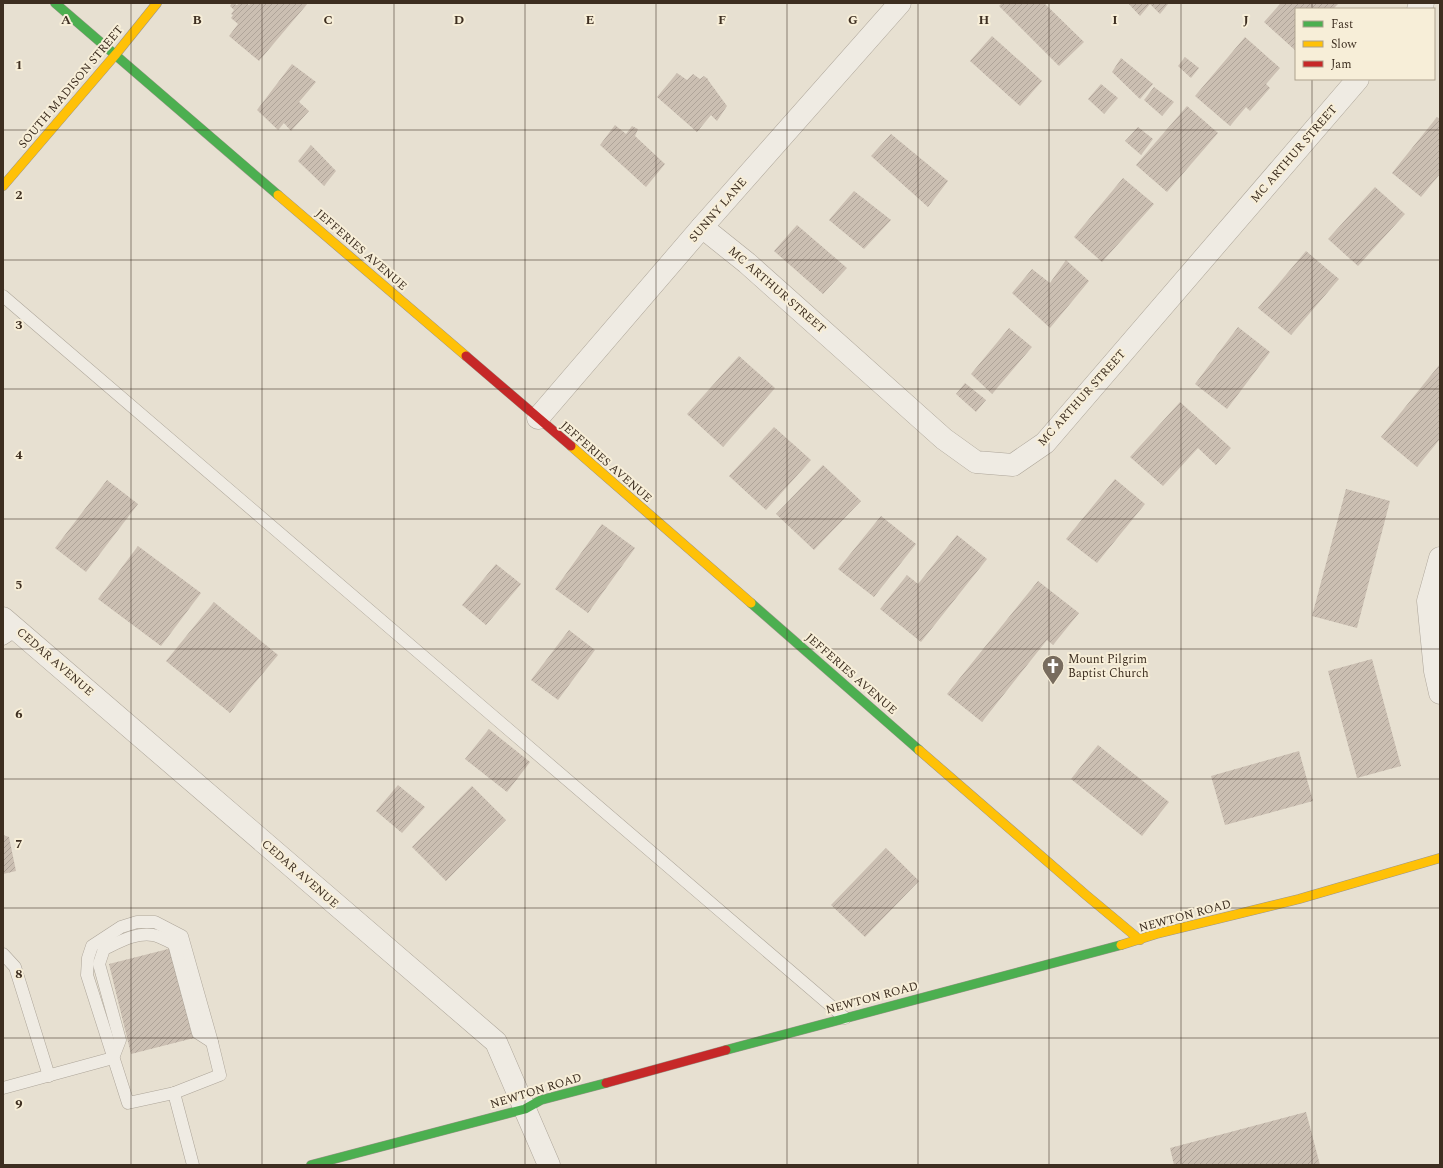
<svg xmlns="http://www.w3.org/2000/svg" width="1443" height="1168" font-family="Spectral,serif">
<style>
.building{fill:url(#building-hatch)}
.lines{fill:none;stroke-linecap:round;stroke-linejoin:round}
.lane-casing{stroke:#ada599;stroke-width:13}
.street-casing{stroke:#ada599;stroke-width:23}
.fast-casing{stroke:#9c958a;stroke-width:10}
.slow-casing{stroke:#9c958a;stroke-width:10}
.jam-casing{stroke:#9c958a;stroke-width:10}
.lane{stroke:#efebe3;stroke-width:12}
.street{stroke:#efebe3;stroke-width:22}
.fast{stroke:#4caf50;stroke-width:9}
.slow{stroke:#ffc107;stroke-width:9}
.jam{stroke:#c62828;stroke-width:9}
.grid{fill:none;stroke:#3d2e20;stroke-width:1;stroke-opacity:0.55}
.labels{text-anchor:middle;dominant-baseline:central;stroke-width:4;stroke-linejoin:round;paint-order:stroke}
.street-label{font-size:12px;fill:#3d2e20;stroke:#f7eed8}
.poi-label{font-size:12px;fill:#3d2e20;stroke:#f7eed8;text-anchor:start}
.grid-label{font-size:13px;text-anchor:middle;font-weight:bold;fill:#3d2e20;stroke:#f7eed8;stroke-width:4;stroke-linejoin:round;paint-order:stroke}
</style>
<defs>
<pattern id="building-hatch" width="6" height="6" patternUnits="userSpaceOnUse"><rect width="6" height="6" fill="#cbbfb2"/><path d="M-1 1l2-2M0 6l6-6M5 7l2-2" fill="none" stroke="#afa499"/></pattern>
</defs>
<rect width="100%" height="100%" fill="#e7e0d1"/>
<g class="building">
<polygon points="232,3 237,5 239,3 246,3 249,5 251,3 308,3 259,61 229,36 238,24 231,18 233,15 231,14 234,10 230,6"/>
<polygon points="1002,3 1044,3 1084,42 1059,66 999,6"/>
<polygon points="1128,3 1167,3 1168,4 1160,14 1150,4 1140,16"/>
<polygon points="1281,3 1339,3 1333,9 1296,9 1296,51 1264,22"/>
<polygon points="992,36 1042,81 1020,106 970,61"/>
<polygon points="1245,37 1280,68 1266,84 1270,88 1250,111 1246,107 1230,126 1195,96"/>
<polygon points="1185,57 1199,68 1191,78 1178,66"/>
<polygon points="1121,58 1153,84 1140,99 1112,72"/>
<polygon points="292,64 316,82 299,102 309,111 291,131 284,123 278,130 257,110"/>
<polygon points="677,73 687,80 693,74 700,79 704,76 708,79 708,80 727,106 717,121 711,115 697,132 657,97"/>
<polygon points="1101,84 1118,98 1104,114 1088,99"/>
<polygon points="1154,87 1174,102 1162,116 1144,100"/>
<polygon points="1187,106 1218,133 1167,192 1136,165"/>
<polygon points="1437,117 1440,119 1440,174 1421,197 1392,173"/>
<polygon points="615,125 626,134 632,126 638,129 635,136 665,164 646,187 600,145"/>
<polygon points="1138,127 1153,139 1141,155 1125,141"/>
<polygon points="891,134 948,181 928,207 871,156"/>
<polygon points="311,145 336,171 324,186 298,161"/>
<polygon points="1123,178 1154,204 1102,262 1074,237"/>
<polygon points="1375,187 1405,214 1358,266 1328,239"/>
<polygon points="854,191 891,220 864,249 829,220"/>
<polygon points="797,225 847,268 823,294 774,251"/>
<polygon points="1306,251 1339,279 1291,335 1258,308"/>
<polygon points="1066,260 1089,281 1050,328 1012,293 1032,269 1050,283"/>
<polygon points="1238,327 1270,352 1227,409 1195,384"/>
<polygon points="1009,328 1032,347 992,394 971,374"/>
<polygon points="739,356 775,388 723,447 687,414"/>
<polygon points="1440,364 1440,439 1417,467 1381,437"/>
<polygon points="965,383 986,400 976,412 956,394"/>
<polygon points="1180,402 1231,448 1216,465 1198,448 1163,486 1130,457"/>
<polygon points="774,427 811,460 766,510 729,476"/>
<polygon points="823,465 861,501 814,550 776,514"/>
<polygon points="1115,479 1145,504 1097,563 1066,539"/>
<polygon points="107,480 138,504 86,572 55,548"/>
<polygon points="1346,489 1390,501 1357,628 1312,616"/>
<polygon points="881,516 916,544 874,597 838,569"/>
<polygon points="602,524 635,548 588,613 555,589"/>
<polygon points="957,535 987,559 921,642 880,609 907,575 918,584"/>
<polygon points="138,546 201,593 161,646 98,599"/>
<polygon points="496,564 521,584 486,625 462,605"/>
<polygon points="1038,581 1079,613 1053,645 1047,640 982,722 947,694"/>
<polygon points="214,602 278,655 230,713 166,661"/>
<polygon points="569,630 595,650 558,700 531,680"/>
<polygon points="1372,659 1401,766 1357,778 1328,671"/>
<polygon points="489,729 530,762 507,792 465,759"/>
<polygon points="1098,745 1169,802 1142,836 1071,779"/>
<polygon points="1299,751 1313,801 1225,825 1211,776"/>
<polygon points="398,785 425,807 402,833 376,811"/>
<polygon points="472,786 506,820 446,881 412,847"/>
<polygon points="3,835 9,837 16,871 3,874"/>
<polygon points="886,848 919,881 865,937 831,905"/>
<polygon points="172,948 194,1038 131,1054 109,964"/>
<polygon points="1306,1112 1320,1165 1174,1165 1170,1148"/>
</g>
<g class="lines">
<g class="lane-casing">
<g id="lane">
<polyline points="3,296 845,1018"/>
<polyline points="3,639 17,630"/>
<polygon points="137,922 155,922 182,936 212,1042 220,1075 174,1093 128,1103 87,975 88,958 92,946 121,927"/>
<polyline points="3,954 15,967 49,1076"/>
<path d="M 3,1088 L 113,1058 L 120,1040 L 99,964 L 104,949 C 119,942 136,932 153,935 C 160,936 167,941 174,944 L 198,1033 L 212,1042"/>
<polyline points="174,1093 193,1165"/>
</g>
</g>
<g class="street-casing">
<g id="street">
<polyline points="1418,9 1423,3"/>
<polyline points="702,227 747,263 944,439 976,462 1013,465 1045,443 1358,79"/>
<polyline points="538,418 702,227 900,3"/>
<polyline points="1440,558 1428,601 1435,671 1440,693"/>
<polyline points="3,618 496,1042 549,1165"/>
</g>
</g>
<g class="fast-casing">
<g id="fast">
<polyline points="55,3 278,195"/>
<polyline points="751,603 919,750"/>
<polyline points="726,1050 1121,945"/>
<polyline points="311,1165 525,1109 541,1100 606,1083"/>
</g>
</g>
<g class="slow-casing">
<g id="slow">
<polyline points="3,186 116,54 157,3"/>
<polyline points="278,195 466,356"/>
<polyline points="571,446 751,603"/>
<polyline points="919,750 1086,895 1140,940"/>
<polyline points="1121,945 1156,934 1299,899 1440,858"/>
</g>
</g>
<g class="jam-casing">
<g id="jam">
<polyline points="466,356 571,446"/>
<polyline points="606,1083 726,1050"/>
</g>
</g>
<use href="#lane" class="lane"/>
<use href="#street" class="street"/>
<use href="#fast" class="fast"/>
<use href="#slow" class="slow"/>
<use href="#jam" class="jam"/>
</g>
<path class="grid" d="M 131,3 L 131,1165M 262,3 L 262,1165M 394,3 L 394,1165M 525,3 L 525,1165M 656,3 L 656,1165M 787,3 L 787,1165M 918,3 L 918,1165M 1049,3 L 1049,1165M 1181,3 L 1181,1165M 1312,3 L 1312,9M 1312,79 L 1312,1165M 3,130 L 1440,130M 3,260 L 1440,260M 3,389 L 1440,389M 3,519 L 1440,519M 3,649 L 1440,649M 3,779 L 1440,779M 3,908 L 1440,908M 3,1038 L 1440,1038"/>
<defs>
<g id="church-pin" transform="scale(1.15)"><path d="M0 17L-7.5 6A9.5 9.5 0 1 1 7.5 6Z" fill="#786c5e" stroke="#f7eed8"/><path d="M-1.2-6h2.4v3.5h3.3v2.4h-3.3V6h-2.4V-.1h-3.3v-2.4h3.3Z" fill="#fff"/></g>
</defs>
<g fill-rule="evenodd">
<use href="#church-pin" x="1053" y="666"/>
</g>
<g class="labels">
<g class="street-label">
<text transform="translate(71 87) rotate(-50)">SOUTH MADISON STREET</text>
<text transform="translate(1294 154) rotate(-49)">MC ARTHUR STREET</text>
<text transform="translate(718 210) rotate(-49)">SUNNY LANE</text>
<text transform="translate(361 250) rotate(41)">JEFFERIES AVENUE</text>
<text transform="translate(777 290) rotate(41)">MC ARTHUR STREET</text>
<text transform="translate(1082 398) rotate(-48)">MC ARTHUR STREET</text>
<text transform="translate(606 462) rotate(41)">JEFFERIES AVENUE</text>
<text transform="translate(55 662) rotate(41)">CEDAR AVENUE</text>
<text transform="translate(851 674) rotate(41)">JEFFERIES AVENUE</text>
<text transform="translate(300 874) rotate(41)">CEDAR AVENUE</text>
<text transform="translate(1185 916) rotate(-15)">NEWTON ROAD</text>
<text transform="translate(872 998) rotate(-15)">NEWTON ROAD</text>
<text transform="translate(536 1091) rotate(-17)">NEWTON ROAD</text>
</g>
<g class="poi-label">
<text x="1068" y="659">Mount Pilgrim<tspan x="1068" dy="14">Baptist Church</tspan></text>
</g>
</g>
<g class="grid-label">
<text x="66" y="24">A</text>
<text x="197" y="24">B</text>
<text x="328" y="24">C</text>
<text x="459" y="24">D</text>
<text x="590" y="24">E</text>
<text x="722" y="24">F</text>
<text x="853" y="24">G</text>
<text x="984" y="24">H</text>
<text x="1115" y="24">I</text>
<text x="1246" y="24">J</text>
<text x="19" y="69">1</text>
<text x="19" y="199">2</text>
<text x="19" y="329">3</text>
<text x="19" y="459">4</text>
<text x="19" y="589">5</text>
<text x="19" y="718">6</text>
<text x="19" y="848">7</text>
<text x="19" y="978">8</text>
<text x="19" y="1108">9</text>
</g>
<rect width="1443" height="1168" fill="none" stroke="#3d2e20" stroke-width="8"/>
<rect x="1295" y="8" width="140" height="72" fill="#f7eed8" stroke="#ada18e"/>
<rect x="1303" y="21" width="20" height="6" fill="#4caf50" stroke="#ada18e"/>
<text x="1331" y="28" font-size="12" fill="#3d2e20">Fast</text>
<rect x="1303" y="41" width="20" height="6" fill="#ffc107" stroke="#ada18e"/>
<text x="1331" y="48" font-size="12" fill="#3d2e20">Slow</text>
<rect x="1303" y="61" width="20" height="6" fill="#c62828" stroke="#ada18e"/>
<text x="1331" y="68" font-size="12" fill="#3d2e20">Jam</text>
</svg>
